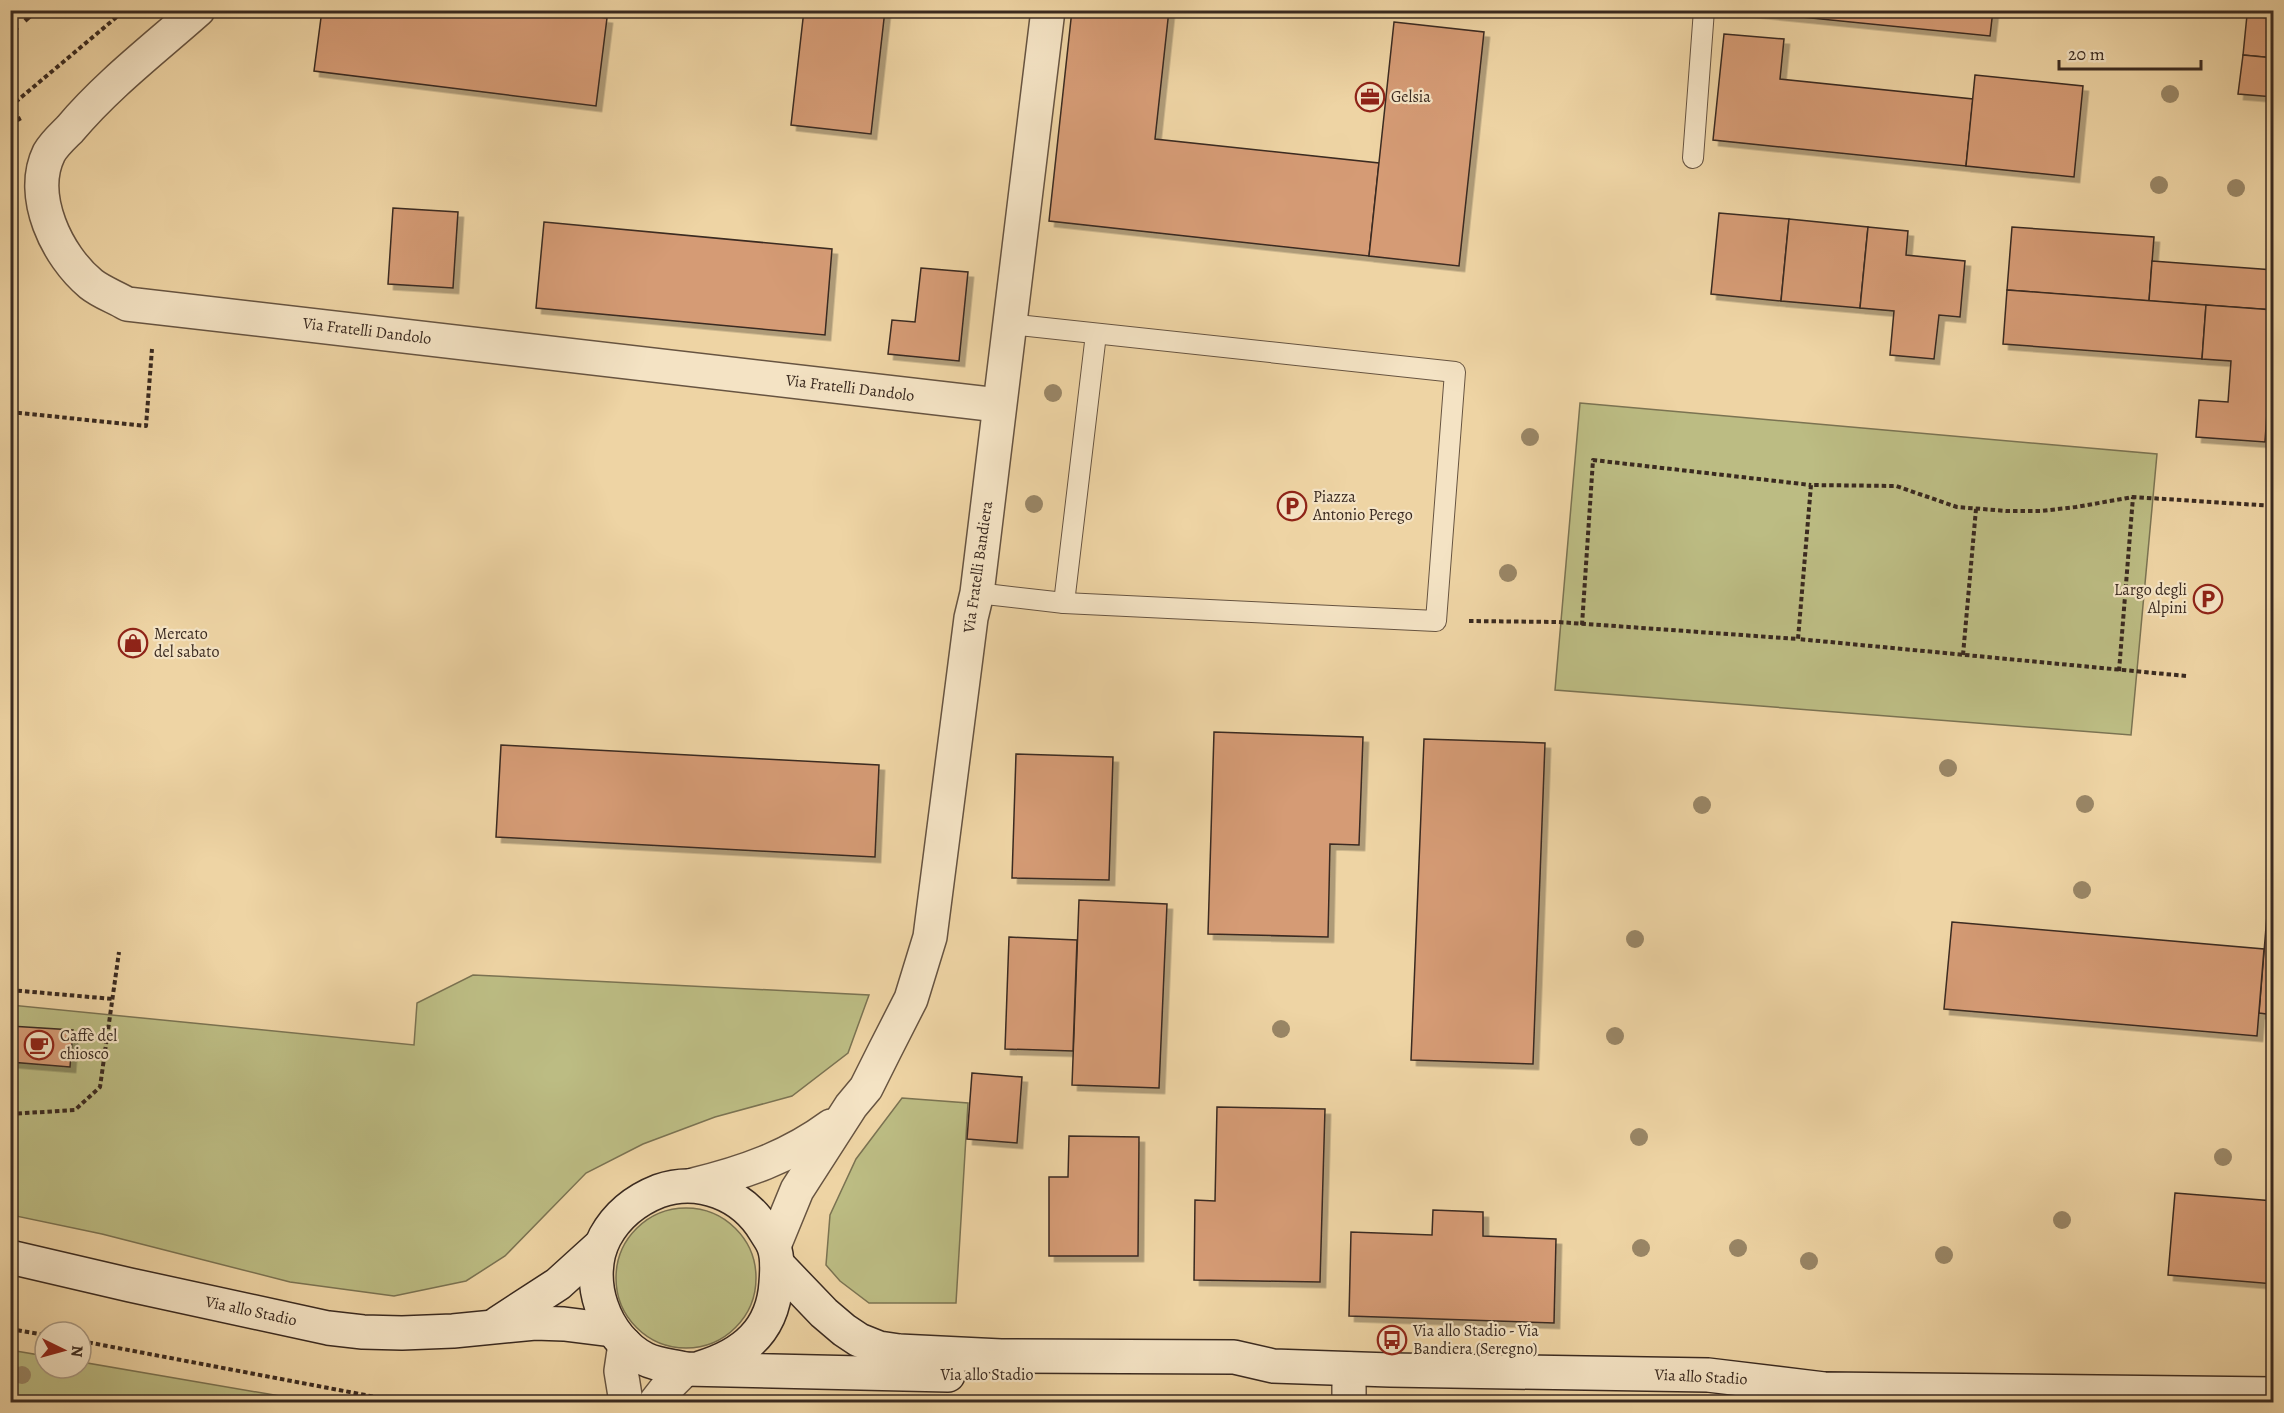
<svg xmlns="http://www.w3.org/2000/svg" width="2284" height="1413" font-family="Alegreya,serif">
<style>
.green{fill:#bcbc83;stroke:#7b7352;stroke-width:1.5}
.building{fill:#d59b74;stroke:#3a2a20;stroke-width:1.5;filter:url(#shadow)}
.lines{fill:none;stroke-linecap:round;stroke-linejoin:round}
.service-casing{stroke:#675441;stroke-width:22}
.minor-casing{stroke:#675441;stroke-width:36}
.secondary-casing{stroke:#3a2a20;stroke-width:36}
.path{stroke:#3a2a20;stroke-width:4;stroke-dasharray:4.5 3;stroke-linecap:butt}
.service{stroke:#f4e3c4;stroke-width:20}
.minor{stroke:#f4e3c4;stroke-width:33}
.secondary{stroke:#f4e3c4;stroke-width:33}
.rail{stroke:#3a2a20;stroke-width:4.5;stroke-dasharray:10 10;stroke-linecap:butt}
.tree{fill:#998666}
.labels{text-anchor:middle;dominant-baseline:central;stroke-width:4.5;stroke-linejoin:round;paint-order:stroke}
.poi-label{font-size:16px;fill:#3a2a20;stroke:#f4e3c4;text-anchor:start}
.street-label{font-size:16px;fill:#3a2a20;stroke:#f4e3c4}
</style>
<defs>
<filter id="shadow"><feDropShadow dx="5.5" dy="5.5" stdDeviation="0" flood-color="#0004"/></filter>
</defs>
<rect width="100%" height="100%" fill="#eed4a4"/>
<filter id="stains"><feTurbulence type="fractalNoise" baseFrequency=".00333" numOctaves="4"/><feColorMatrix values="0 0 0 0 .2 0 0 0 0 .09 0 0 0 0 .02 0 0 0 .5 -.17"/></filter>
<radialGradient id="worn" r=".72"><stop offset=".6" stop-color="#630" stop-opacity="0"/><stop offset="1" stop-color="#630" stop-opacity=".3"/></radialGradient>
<g class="green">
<polygon points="1580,403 2157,454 2131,735 1555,690"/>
<polygon points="473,975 869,995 848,1053 792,1096 715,1117 643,1144 586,1173 505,1256 466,1281 394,1296 290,1282 102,1234 11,1215 11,1005 414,1045 417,1003"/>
<polygon points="902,1098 968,1103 956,1303 869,1303 840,1281 826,1265 830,1215 856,1159"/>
<circle cx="686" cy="1278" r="70"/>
<polygon points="10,1350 45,1356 45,1368 81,1368 81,1362 315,1402 11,1402"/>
</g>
<g class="building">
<polygon points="322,10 547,10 607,18 596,106 314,71"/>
<polygon points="804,10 885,10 871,134 791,125"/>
<polygon points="1072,10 1169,10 1155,139 1379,163 1369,256 1049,221"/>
<polygon points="1732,10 1993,10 1990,36"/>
<polygon points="2247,15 2274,19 2274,58 2243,55"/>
<polygon points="1394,22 1484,32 1459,266 1369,256"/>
<polygon points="1724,34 1784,39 1780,79 1973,99 1966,166 1713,140"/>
<polygon points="2243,55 2274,58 2274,97 2238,94"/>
<polygon points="1975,75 2083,86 2074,177 1966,166"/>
<polygon points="393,208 458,212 453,288 388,284"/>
<polygon points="1719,213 1789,219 1781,301 1711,294"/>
<polygon points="1789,219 1868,227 1860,308 1781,301"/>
<polygon points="544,222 832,249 825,335 536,308"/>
<polygon points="1868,227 1908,231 1906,255 1965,261 1960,317 1939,315 1934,359 1890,355 1894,311 1860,308"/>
<polygon points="2012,227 2154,237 2149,301 2007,290"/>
<polygon points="2152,261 2274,270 2274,310 2149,301"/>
<polygon points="921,268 968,272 959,361 888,354 892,320 915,322"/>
<polygon points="2007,290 2206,305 2202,359 2003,344"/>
<polygon points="2206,305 2274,310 2265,442 2196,437 2199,400 2228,402 2231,361 2202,359"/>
<polygon points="1214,732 1363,737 1359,845 1330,844 1328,937 1208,934"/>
<polygon points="1424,739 1545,743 1533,1064 1411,1060"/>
<polygon points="501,745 879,765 875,857 496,837"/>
<polygon points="1016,754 1113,757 1109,880 1012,878"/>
<polygon points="2274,843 2274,903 2268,903"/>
<polygon points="1079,900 1167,904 1159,1088 1072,1085"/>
<polygon points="2268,903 2274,903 2274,1015 2259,1013"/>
<polygon points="1952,922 2264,949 2257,1036 1944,1009"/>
<polygon points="1009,937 1077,940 1073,1051 1005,1049"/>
<polygon points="10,1026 73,1030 70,1067 10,1062"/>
<polygon points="972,1073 1022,1077 1017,1143 967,1139"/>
<polygon points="1217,1107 1325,1109 1320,1282 1194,1280 1195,1200 1215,1201"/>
<polygon points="1069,1136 1139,1137 1138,1256 1049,1256 1049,1177 1068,1177"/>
<polygon points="2175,1193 2274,1201 2274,1284 2168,1275"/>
<polygon points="1433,1210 1483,1212 1483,1236 1556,1239 1554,1323 1349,1316 1351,1232 1432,1235"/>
</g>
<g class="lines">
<g class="service-casing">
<g id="service">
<polyline points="1693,158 1704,10"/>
<polyline points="977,593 1064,603 1436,621 1455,372 1009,324"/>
<polyline points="1064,603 1096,334"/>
</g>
</g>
<g class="minor-casing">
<g id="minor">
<path d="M 198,10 C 154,49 107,85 70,129 C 63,136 54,144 49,153 C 28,196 57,256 91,284 C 101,292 115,297 127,304 L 998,405"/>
<path d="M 693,1185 C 743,1173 789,1157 831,1126"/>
<polyline points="774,1246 797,1190 851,1106 866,1088 885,1050 911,999 930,937 971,618 977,593 1048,10"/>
<polyline points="625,1344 621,1371 626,1402"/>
<polyline points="1349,1369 1349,1402"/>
<polyline points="656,1402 670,1384 685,1369"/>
</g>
</g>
<g class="secondary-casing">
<g id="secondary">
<polyline points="10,1257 130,1285 328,1328 363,1332 402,1333 453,1331 535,1323 564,1324 612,1330"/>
<polyline points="777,1264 824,1313 844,1330 859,1340 879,1348 899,1351 1001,1356 1234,1357 1273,1366 1390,1370 1708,1375 1824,1389 2274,1394"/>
<polyline points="498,1323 558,1284 601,1245"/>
<path d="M 700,1368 C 744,1355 773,1330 776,1283 C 777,1271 778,1258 774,1247 C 772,1241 768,1236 765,1231 C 743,1194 699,1177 659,1191 C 636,1200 617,1215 605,1237 C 583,1279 604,1338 645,1359 C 657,1365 673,1366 685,1369 L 948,1375"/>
</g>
</g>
<g class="path">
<polyline points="20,121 12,105 125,10"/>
<polyline points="10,412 146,426 152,349"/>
<polyline points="1469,621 1558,622 1798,639"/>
<polyline points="1582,625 1593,460 1811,485"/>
<polyline points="1963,655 1976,509"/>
<polyline points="2119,671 2133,497"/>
<polyline points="2186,676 1798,639 1811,485 1896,486 1957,507 2007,511 2041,511 2076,507 2133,497 2274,506"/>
<polyline points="10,990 113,999"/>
<polyline points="10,1114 75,1110 100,1087 119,952"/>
<polyline points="10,1329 45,1335"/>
<polyline points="81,1341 402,1402"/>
</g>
<use href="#service" class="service"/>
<use href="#minor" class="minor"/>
<use href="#secondary" class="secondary"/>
<polyline class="rail" points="10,34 37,10"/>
</g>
<g class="tree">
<circle cx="2170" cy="94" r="9"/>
<circle cx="2159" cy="185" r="9"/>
<circle cx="2236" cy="188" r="9"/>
<circle cx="1053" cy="393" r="9"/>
<circle cx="1530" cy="437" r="9"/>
<circle cx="1034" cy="504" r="9"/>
<circle cx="1508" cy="573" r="9"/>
<circle cx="1948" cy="768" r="9"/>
<circle cx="2085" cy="804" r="9"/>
<circle cx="1702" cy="805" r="9"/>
<circle cx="2082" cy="890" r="9"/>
<circle cx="1635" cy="939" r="9"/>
<circle cx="1281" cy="1029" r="9"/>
<circle cx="1615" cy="1036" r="9"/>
<circle cx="1639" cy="1137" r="9"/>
<circle cx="2223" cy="1157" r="9"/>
<circle cx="2062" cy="1220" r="9"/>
<circle cx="1641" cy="1248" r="9"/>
<circle cx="1738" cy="1248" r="9"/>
<circle cx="1944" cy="1255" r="9"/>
<circle cx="1809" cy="1261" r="9"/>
<circle cx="22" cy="1375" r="9"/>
</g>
<defs>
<g id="office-ring" transform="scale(1.5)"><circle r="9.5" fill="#f4e3c4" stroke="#8f2418" stroke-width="1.5"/><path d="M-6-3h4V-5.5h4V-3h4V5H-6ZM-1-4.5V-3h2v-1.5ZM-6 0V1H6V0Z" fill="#8f2418"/></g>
<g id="parking-ring" transform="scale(1.5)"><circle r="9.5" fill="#f4e3c4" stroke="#8f2418" stroke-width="1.5"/><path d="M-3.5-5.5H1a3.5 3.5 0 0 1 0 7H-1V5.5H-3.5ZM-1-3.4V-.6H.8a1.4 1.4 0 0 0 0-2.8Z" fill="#8f2418"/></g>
<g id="shop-ring" transform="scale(1.5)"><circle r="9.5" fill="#f4e3c4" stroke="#8f2418" stroke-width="1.5"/><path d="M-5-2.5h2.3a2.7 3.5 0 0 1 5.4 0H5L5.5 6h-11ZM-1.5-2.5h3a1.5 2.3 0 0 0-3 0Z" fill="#8f2418"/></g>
<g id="cafe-ring" transform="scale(1.5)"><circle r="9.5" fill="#f4e3c4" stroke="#8f2418" stroke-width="1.5"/><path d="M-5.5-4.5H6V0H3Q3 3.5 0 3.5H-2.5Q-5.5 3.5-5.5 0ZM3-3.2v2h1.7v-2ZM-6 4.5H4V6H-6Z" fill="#8f2418"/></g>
<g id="bus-ring" transform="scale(1.5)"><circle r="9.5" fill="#f4e3c4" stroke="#8f2418" stroke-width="1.5"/><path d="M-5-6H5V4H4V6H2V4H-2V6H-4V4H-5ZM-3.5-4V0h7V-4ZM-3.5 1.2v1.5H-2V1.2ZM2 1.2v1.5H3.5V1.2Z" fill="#8f2418"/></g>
</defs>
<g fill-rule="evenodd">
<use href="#office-ring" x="1370" y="97"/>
<use href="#parking-ring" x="1292" y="506"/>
<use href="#parking-ring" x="2208" y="599"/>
<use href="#shop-ring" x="133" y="643"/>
<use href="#cafe-ring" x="39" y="1045"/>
<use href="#bus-ring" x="1392" y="1340"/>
</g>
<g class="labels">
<g class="poi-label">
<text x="1391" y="97">Gelsia</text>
<text x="1313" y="497">Piazza<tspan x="1313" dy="18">Antonio Perego</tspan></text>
<text x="2187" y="590" text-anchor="end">Largo degli<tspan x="2187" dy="18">Alpini</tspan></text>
<text x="154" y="634">Mercato<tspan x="154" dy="18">del sabato</tspan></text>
<text x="60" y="1036">Caffè del<tspan x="60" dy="18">chiosco</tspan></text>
<text x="1413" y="1331">Via allo Stadio - Via<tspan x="1413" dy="18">Bandiera (Seregno)</tspan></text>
</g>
<g class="street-label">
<text transform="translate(367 331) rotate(7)">Via Fratelli Dandolo</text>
<text transform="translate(850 388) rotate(7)">Via Fratelli Dandolo</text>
<text transform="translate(978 567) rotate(-82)">Via Fratelli Bandiera</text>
<text transform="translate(251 1311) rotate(12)">Via allo Stadio</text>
<text x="987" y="1375">Via allo Stadio</text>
<text transform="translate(1701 1377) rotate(3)">Via allo Stadio</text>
</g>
</g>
<rect width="2284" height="1413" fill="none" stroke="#eed4a4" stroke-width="36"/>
<rect x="12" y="12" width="2260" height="1389" fill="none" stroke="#3a2a20" stroke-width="3"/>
<rect x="18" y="18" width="2248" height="1377" fill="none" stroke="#3a2a20" stroke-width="1.5"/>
<g transform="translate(63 1350) rotate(95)"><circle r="28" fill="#f4e3c4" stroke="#aa9982" stroke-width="1.5"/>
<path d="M0-4.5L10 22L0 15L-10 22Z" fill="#8f2418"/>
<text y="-9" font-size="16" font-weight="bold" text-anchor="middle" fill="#3a2a20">N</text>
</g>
<path d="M2059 60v9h142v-9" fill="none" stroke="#3a2a20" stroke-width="3"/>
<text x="2068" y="60" font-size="18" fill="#3a2a20" stroke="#f4e3c4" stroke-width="4.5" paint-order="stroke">20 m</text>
<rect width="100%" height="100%" filter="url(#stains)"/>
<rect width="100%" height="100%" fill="url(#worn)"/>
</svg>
